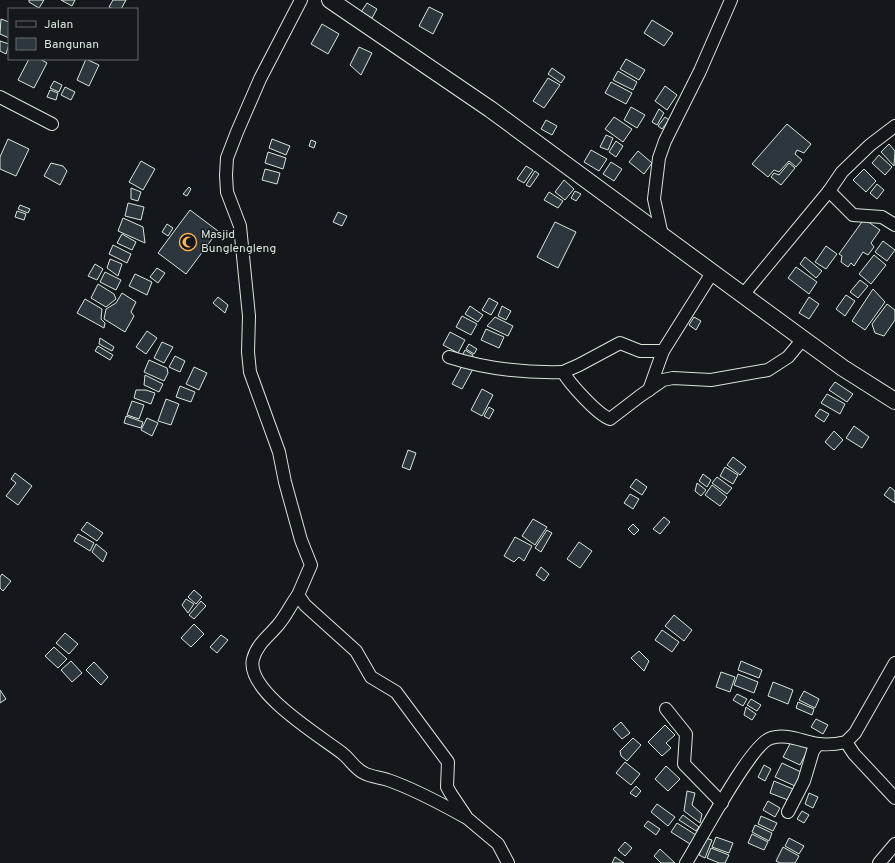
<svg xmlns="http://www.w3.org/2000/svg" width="895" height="863" font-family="Overpass,sans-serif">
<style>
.building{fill:#2c363c;stroke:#d8e6dc}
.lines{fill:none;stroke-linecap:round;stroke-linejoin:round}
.street-casing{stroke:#d8e6dc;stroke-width:14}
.secondary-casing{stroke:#d8e6dc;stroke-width:18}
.street{stroke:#14181c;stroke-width:12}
.secondary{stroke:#14181c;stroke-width:16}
.labels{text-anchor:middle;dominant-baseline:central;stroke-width:3;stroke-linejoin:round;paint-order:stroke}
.poi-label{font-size:12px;fill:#d8e6dc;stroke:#14181c;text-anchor:start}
</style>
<rect width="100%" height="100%" fill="#14181c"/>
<g class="building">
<polygon points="29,0 44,0 39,8 29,2"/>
<polygon points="61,0 75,0 72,6"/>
<polygon points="113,0 126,0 121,9 113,9 109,7"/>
<polygon points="367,3 377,9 372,18 361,12"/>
<polygon points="429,7 443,14 433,34 419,26"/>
<polygon points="1,19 9,22 9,38 0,34"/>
<polygon points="652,20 673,33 664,46 644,33"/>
<polygon points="322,24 339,34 328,54 311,44"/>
<polygon points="0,41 9,44 6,54 0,51"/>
<polygon points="359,47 372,53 361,75 350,65"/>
<polygon points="29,59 40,59 47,63 34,88 18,80"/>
<polygon points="86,59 99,65 89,86 77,80"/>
<polygon points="626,59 645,70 639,80 620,69"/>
<polygon points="552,68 565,77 561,83 548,74"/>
<polygon points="618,71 637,82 633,90 613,80"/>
<polygon points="548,78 560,85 544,108 533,101"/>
<polygon points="54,81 62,85 59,92 50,88"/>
<polygon points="611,82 632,93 626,104 605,93"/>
<polygon points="665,86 677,95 667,110 655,101"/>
<polygon points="65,87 75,92 71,100 61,95"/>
<polygon points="50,90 58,93 56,100 47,97"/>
<polygon points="631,107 645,115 637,128 624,120"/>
<polygon points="659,109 664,113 657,125 652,122"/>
<polygon points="614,117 632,129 623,142 605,129"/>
<polygon points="665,117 669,120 662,129 658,126"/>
<polygon points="546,120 557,126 552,135 541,129"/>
<polygon points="787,124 811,144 804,153 797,150 795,154 802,160 796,167 789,161 779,172 774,170 768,177 752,164"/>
<polygon points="606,135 613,138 608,150 600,147"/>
<polygon points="8,139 29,149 16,176 0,169 0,157"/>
<polygon points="272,139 290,146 286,155 269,148"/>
<polygon points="311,140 316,142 314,148 309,146"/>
<polygon points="616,141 623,146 616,157 609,152"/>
<polygon points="889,144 895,151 894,166 881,152"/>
<polygon points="591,150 607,159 599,171 584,162"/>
<polygon points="638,151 652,163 644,174 629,162"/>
<polygon points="268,152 286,158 283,169 265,163"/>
<polygon points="879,155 892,167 885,175 872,163"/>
<polygon points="141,161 155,169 143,190 129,182"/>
<polygon points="611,162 622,169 614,181 603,174"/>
<polygon points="51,163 63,166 67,171 60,185 44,176"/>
<polygon points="789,163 795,168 781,185 771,177 774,173 779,175"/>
<polygon points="526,166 533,170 524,183 517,179"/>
<polygon points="265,169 280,173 277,184 262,180"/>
<polygon points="864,169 876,181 866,192 853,180"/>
<polygon points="535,171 539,174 530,187 526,185"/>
<polygon points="564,180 574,189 565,200 555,192"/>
<polygon points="877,184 884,190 877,199 870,193"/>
<polygon points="189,187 191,189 187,196 183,194"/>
<polygon points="131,188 141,192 138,201 131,199"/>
<polygon points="575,191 581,194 576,201 571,198"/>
<polygon points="549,192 563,201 558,208 544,200"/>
<polygon points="128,203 144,207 141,220 125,216"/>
<polygon points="20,205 30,209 28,213 18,209"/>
<polygon points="190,210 218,231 186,274 158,253"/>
<polygon points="17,211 26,214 24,220 15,217"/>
<polygon points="338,212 347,216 342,226 333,222"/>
<polygon points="123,218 143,227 145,243 118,231"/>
<polygon points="864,219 880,230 871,243 874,247 868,255 863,252 854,266 851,263 848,267 841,262 842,256 839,254"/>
<polygon points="555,222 576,232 558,268 537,257"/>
<polygon points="167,224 173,228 168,236 162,232"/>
<polygon points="122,234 136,242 132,250 117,243"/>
<polygon points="883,241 895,250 887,261 875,252"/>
<polygon points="113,245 131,254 127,263 109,254"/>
<polygon points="826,246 837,254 826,269 815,262"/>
<polygon points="874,255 886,265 871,284 859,274"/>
<polygon points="805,257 822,271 816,278 800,264"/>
<polygon points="110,259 122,264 118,276 107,268"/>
<polygon points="95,264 103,269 97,280 88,276"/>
<polygon points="796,267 817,282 809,294 788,278"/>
<polygon points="157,268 165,273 158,283 150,277"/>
<polygon points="105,272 121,280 116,290 100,282"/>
<polygon points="135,274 152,282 147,295 129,286"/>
<polygon points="860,280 868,286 858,298 850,292"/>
<polygon points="98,284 114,294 116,299 106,307 91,298"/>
<polygon points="873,289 885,302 865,330 852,321"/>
<polygon points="122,293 136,302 131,312 134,316 125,332 104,319 106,309 116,303"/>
<polygon points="846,295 855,301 845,316 836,309"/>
<polygon points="218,297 228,305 225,313 213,303"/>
<polygon points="809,297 819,304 809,319 799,313"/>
<polygon points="489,298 498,303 491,315 482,310"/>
<polygon points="85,299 102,309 101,319 105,323 104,328 77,313"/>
<polygon points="887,304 895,310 895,320 884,336 875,333 872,324"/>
<polygon points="470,306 483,315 478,322 465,314"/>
<polygon points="502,306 511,311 506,320 498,316"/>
<polygon points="462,316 477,324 471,335 456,327"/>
<polygon points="495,317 513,326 508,336 487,326"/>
<polygon points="694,317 701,321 696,330 689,325"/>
<polygon points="486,329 504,337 499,348 481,340"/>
<polygon points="147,331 157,338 146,354 136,347"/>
<polygon points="450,332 465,340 458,353 443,345"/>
<polygon points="100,338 114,347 112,351 99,344"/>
<polygon points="162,342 173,347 164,363 154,358"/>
<polygon points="469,344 477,349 474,354 466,349"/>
<polygon points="98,346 113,355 110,360 95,351"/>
<polygon points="465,350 473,355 470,360 462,356"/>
<polygon points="175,356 185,361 180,372 169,367"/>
<polygon points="149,360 167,368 168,373 164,381 144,372"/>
<polygon points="463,364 473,369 462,389 452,384"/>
<polygon points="194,367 207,373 199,390 186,384"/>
<polygon points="145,375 163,384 159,392 144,385"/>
<polygon points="835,382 853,394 847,402 829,390"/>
<polygon points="180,386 195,392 191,402 176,397"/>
<polygon points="482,389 493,395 482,416 471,410"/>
<polygon points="136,390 146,390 155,393 151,404 134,398"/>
<polygon points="827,394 845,404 840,414 821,403"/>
<polygon points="166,399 179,404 171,425 158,421"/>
<polygon points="132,401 144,405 139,419 127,415"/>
<polygon points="489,407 494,410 489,419 484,416"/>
<polygon points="820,409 829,414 824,422 815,416"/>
<polygon points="126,416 143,422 141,428 124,423"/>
<polygon points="147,418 158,423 152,436 141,430"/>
<polygon points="854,426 869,437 862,448 846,438"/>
<polygon points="834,431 843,440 834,450 825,442"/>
<polygon points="408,450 416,453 410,470 402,467"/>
<polygon points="733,457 746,467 740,475 727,465"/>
<polygon points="725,467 738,475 733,484 720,476"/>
<polygon points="15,473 32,486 18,505 6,496 16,483 11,479"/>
<polygon points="703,474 711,480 707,487 699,481"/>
<polygon points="717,477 732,488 727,494 712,483"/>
<polygon points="636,479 647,487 642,495 630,487"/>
<polygon points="697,483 706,490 701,496 695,491"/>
<polygon points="712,485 727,497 720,506 705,495"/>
<polygon points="890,487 895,491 895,503 884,495"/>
<polygon points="630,494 639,499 633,509 624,503"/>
<polygon points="664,517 670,522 660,534 653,529"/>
<polygon points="533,519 547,527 535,545 522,536"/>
<polygon points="87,522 103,533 97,541 81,530"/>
<polygon points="633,524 639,530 634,535 628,529"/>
<polygon points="547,530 552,533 541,552 535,548"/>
<polygon points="78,534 94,543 90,551 74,541"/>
<polygon points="515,537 532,546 524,561 519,557 514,562 504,556"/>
<polygon points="579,542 592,551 580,568 567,559"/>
<polygon points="96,544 107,553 103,562 92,552"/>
<polygon points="541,567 549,574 544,581 536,575"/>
<polygon points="2,574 11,581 3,591 0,588 0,577"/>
<polygon points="194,590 202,597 196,604 188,597"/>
<polygon points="186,599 194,604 188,613 182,605"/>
<polygon points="201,601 206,606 194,619 189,615"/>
<polygon points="674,615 692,630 684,641 665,626"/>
<polygon points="194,624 204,634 191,647 181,638"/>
<polygon points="662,630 679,642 672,652 655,640"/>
<polygon points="65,633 78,644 69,654 56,643"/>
<polygon points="221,635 228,640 217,653 210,647"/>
<polygon points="54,647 67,659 58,668 45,656"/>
<polygon points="639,651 649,661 644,671 631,658"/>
<polygon points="71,661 82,673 72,682 61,670"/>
<polygon points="741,661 762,670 759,678 738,670"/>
<polygon points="94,662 108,677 101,685 86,670"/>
<polygon points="721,672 735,677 730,692 716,687"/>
<polygon points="738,674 758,682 754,693 734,685"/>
<polygon points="773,682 793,690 788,704 768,696"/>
<polygon points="0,690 6,699 0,703"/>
<polygon points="804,691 819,699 815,708 799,700"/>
<polygon points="737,694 747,699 743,706 733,700"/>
<polygon points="751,699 761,705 757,711 747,705"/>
<polygon points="798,702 814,709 812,715 796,708"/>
<polygon points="746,707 756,714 752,720 744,715"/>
<polygon points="816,719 828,725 823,734 811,727"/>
<polygon points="621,722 630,733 622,739 613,729"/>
<polygon points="665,725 675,735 666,743 671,748 662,756 648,742"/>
<polygon points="633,738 641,745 627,761 621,756 620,751"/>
<polygon points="792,740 808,749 800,765 783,757"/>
<polygon points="625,762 640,774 631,785 616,773"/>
<polygon points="782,763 801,772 795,786 775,777"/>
<polygon points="764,765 771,769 765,781 758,777"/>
<polygon points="666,766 680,779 668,791 655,779"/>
<polygon points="774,781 793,789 788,800 770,793"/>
<polygon points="636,786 641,791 636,797 630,793"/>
<polygon points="687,791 695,793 692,805 702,814 700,823 684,811"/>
<polygon points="809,793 818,797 813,808 805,804"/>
<polygon points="768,801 780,808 775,817 763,810"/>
<polygon points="657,804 675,817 668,826 651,812"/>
<polygon points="802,811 809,815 804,823 797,819"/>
<polygon points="683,815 699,827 696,831 679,820"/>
<polygon points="761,816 777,823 773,831 758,824"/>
<polygon points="648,821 660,829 656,835 644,826"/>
<polygon points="677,823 696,835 690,844 671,832"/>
<polygon points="755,825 772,833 769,841 752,832"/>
<polygon points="752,834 768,842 764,850 748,843"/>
<polygon points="716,837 733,843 729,853 712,847"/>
<polygon points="705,838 712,840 705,858 699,855"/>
<polygon points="789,838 804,846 799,854 785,846"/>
<polygon points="625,842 632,848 625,856 618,850"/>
<polygon points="783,847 799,856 795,863 780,863 776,861"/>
<polygon points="711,848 729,855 725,863 719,863 707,858"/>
<polygon points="660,849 675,863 661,863 654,856"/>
<polygon points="615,857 624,863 612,863"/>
</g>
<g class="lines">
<g class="street-casing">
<g id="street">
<polyline points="301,0 260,79 237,132 227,158 226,175 227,192 240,226 249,316 248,352 250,372 279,452 285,482 301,540 311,565 298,595 305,605 356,651 371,677 396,692 448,762 447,787 451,794 467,818 498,844 508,863"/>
<polyline points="0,97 52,124"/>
<polyline points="895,126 870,145 842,172 829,191 853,215 882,217 895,225"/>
<polyline points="662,235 654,199 659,158 665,141 700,71 731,0"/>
<polyline points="742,296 829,191"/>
<path d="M 449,357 C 486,369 524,373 563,372 C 570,384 597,414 610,419 L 640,396 L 663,380 L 673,378 L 711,380 L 768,370 L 788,357 L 803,339"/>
<polyline points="563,372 579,365 620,343 640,351 663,351"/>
<polyline points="649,390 663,351 712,273"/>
<path d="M 298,595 C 291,604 286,616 278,625 C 269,636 257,644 253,659 C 245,691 320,736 342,753 C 350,759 355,769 364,773 C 371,777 380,777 388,780 C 414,789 440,803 465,817"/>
<polyline points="666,709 686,734 684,764 722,803"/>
<polyline points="846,742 854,754 895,798"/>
<polyline points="788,812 804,781 813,751 818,744"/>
<path d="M 686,863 C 700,841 751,743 771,738 C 788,733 803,742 819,744 C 828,745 837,744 846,742 L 855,733 L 895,663"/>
<polyline points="879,863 895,844"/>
</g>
</g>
<g class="secondary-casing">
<polyline id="secondary" points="330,0 490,109 803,339 843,368 895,401"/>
</g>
<use href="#street" class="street"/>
<use href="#secondary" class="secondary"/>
</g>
<defs>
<g id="mosque-ring" transform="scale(0.9)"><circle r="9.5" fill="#14181c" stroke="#ffb74d" stroke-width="1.5"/><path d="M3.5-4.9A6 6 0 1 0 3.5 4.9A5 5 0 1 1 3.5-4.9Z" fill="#ffb74d"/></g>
</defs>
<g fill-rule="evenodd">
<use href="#mosque-ring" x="188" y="242"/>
</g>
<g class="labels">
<g class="poi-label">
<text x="201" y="235">Masjid<tspan x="201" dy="14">Bunglengleng</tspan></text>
</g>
</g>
<rect x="8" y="8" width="130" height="52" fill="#14181c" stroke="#626a69"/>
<rect x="16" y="21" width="20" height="6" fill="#14181c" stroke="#626a69"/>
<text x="44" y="28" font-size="12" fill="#d8e6dc">Jalan</text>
<rect x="16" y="38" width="20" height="12" fill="#2c363c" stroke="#626a69"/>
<text x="44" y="48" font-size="12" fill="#d8e6dc">Bangunan</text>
</svg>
